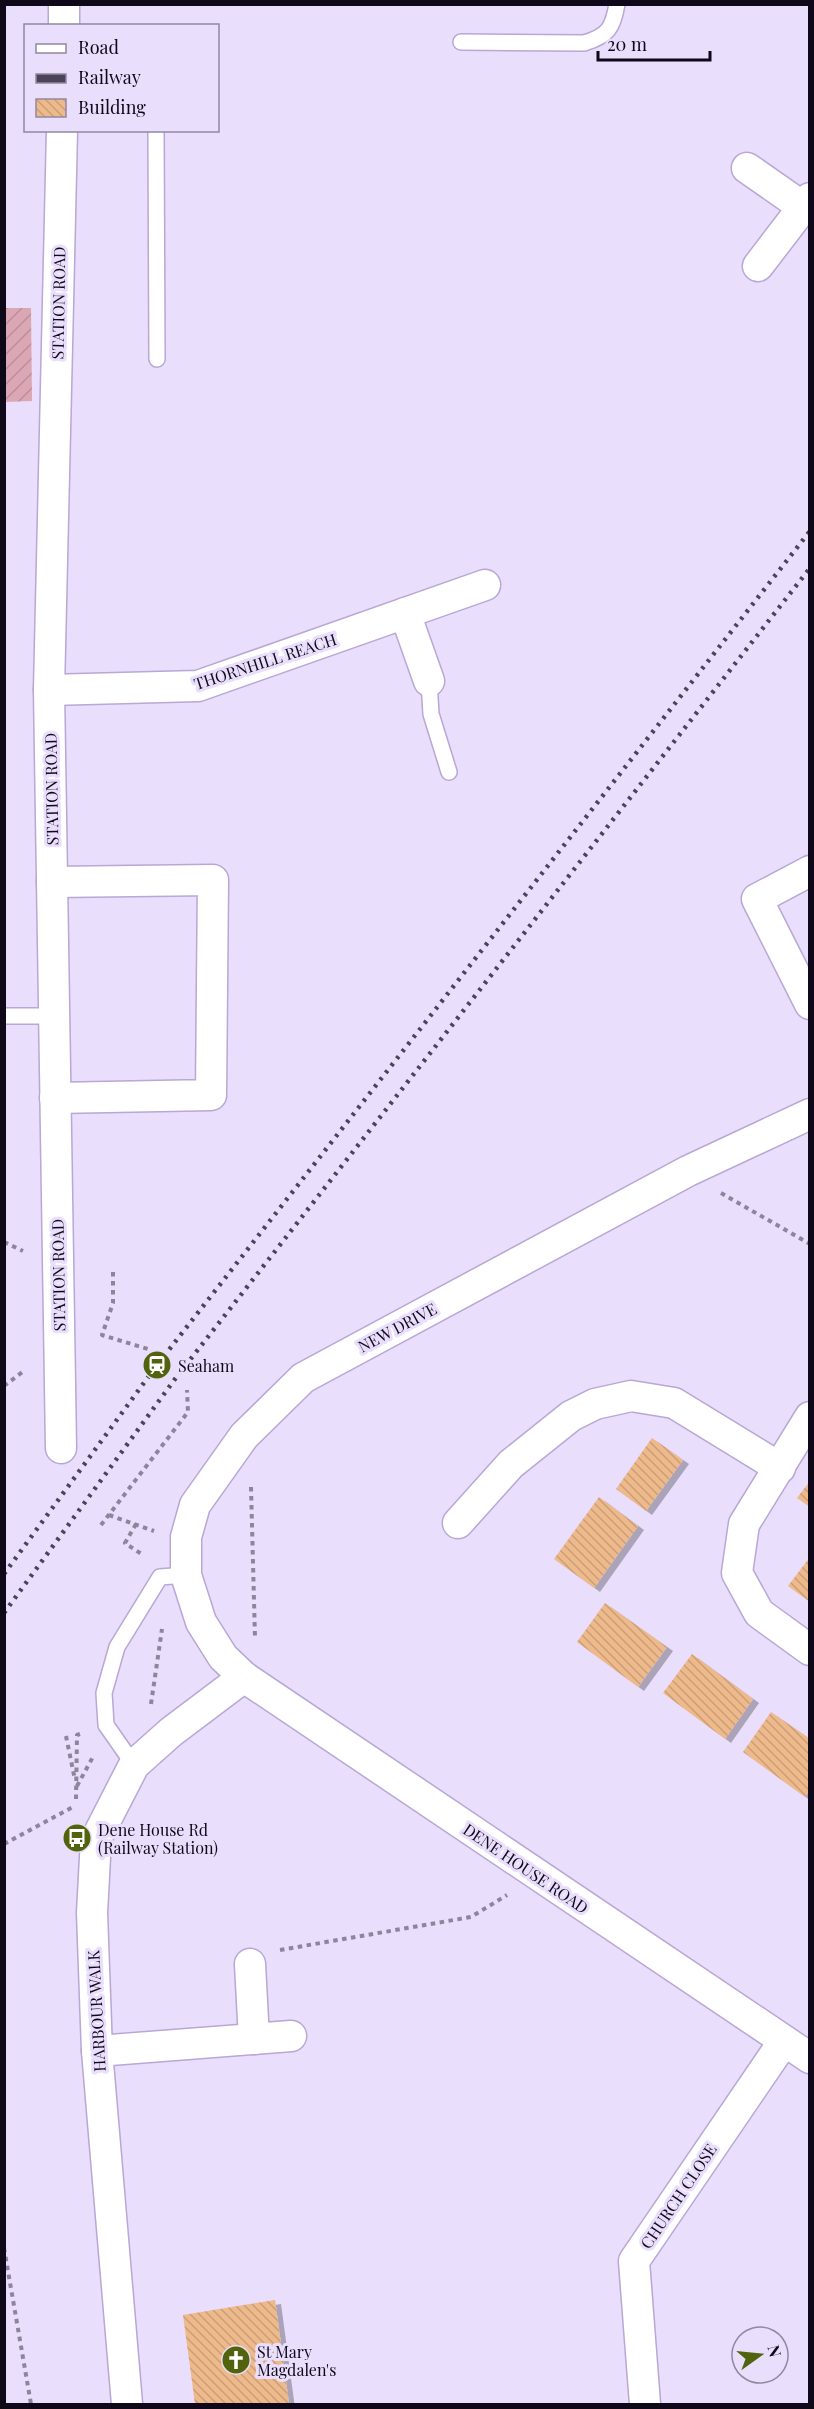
<svg xmlns="http://www.w3.org/2000/svg" width="814" height="2409" font-family="'Playfair Display',serif">
<style>
.garden{fill:url(#garden-furrows)}
.building{fill:url(#building-back-hatch);filter:url(#shadow)}
.lines{fill:none;stroke-linecap:round;stroke-linejoin:round}
.lane-casing{stroke:#b9a7d5;stroke-width:18}
.street-casing{stroke:#b9a7d5;stroke-width:33}
.path{stroke:#8e859d;stroke-width:4;stroke-dasharray:4.5 4.5;stroke-linecap:butt}
.lane{stroke:#fff;stroke-width:15}
.street{stroke:#fff;stroke-width:30}
.rail{stroke:#4b4357;stroke-width:4.5;stroke-dasharray:3 6;stroke-linecap:butt}
.labels{text-anchor:middle;dominant-baseline:central;stroke-width:6;stroke-linejoin:round;paint-order:stroke}
.street-label{font-size:16px;fill:#0f0818;stroke:#e9defb}
.poi-label{font-size:16px;fill:#0f0818;stroke:#e9defb;text-anchor:start}
</style>
<defs>
<pattern id="garden-furrows" width="10" height="10" patternUnits="userSpaceOnUse" patternTransform="scale(1.5)"><rect width="10" height="10" fill="#dba7b4"/><path d="M-1 1l2-2M0 10L10 0M9 11l2-2" fill="none" stroke="#bb8e9a"/></pattern>
<pattern id="building-back-hatch" width="6" height="6" patternUnits="userSpaceOnUse" patternTransform="scale(1.5)"><rect width="6" height="6" fill="#eeb98b"/><path d="M-1 5l2 2M0 0l6 6M5-1l2 2" fill="none" stroke="#cb9e77"/></pattern>
<filter id="shadow"><feDropShadow dx="6" dy="4" stdDeviation="0" flood-color="#0004"/></filter>
</defs>
<rect width="100%" height="100%" fill="#e9defb"/>
<polygon class="garden" points="4,308 31,308 32,401 5,402"/>
<g class="building">
<polygon points="652,1438 683,1460 646,1511 616,1489"/>
<polygon points="810,1481 810,1507 797,1498"/>
<polygon points="599,1497 638,1526 594,1588 554,1559"/>
<polygon points="810,1557 810,1602 788,1586"/>
<polygon points="605,1603 667,1647 638,1687 577,1642"/>
<polygon points="692,1654 753,1699 725,1739 663,1693"/>
<polygon points="771,1712 810,1739 810,1790 805,1797 743,1752"/>
<polygon points="275,2300 289,2404 195,2404 183,2315"/>
</g>
<g class="lines">
<g class="lane-casing">
<g id="lane">
<path d="M 461,42 L 584,43 C 608,36 613,28 617,4"/>
<polyline points="156,130 157,359"/>
<polyline points="429,681 431,714 449,772"/>
<polyline points="4,1016 54,1016"/>
<polyline points="134,1765 106,1725 104,1693 117,1647 160,1577 186,1575"/>
</g>
</g>
<g class="street-casing">
<g id="street">
<polyline points="64,26 64,4"/>
<polyline points="747,168 803,207"/>
<polyline points="758,266 810,198"/>
<polyline points="405,613 429,681"/>
<polyline points="49,690 198,686 485,585"/>
<polyline points="810,871 757,899 810,1004"/>
<polyline points="52,882 213,880 211,1095 55,1098"/>
<polyline points="810,1114 688,1171 303,1378 244,1436 195,1505 186,1537 186,1575 201,1622 223,1657 244,1677 810,2058"/>
<polyline points="810,1417 744,1524 737,1573 759,1613 810,1650"/>
<polyline points="61,1448 49,690 62,130"/>
<polyline points="458,1523 511,1464 571,1416 595,1404 631,1396 674,1403 780,1468"/>
<polyline points="250,1964 254,2039"/>
<polyline points="97,2051 291,2036"/>
<polyline points="127,2404 97,2051 92,1913 96,1839 134,1765 171,1732 244,1677"/>
<polyline points="645,2404 634,2261 784,2041"/>
</g>
</g>
<g class="path">
<polyline points="721,1193 810,1244"/>
<polyline points="4,1242 23,1251"/>
<polyline points="113,1272 113,1303 102,1335 151,1350"/>
<polyline points="4,1386 25,1370"/>
<polyline points="251,1487 255,1638"/>
<polyline points="109,1515 154,1531"/>
<polyline points="136,1524 125,1543 143,1555"/>
<polyline points="101,1525 188,1412 187,1390"/>
<polyline points="151,1704 162,1629"/>
<polyline points="66,1736 75,1780"/>
<polyline points="77,1786 94,1755"/>
<polyline points="76,1799 77,1735 80,1734"/>
<polyline points="4,1844 73,1807"/>
<polyline points="280,1950 471,1917 507,1895"/>
<polyline points="4,2248 31,2404"/>
</g>
<use href="#lane" class="lane"/>
<use href="#street" class="street"/>
<g class="rail">
<polyline points="4,1574 157,1365 810,531"/>
<polyline points="4,1613 175,1379 810,568"/>
</g>
</g>
<defs>
<g id="station-disc" transform="scale(1.5)"><circle r="9.5" fill="#51640d" stroke="#e9defb"/><path d="M-3-6H3Q5-6 5-4V2Q5 4 3 4L4.5 6H3L1.5 4h-3L-3 6H-4.5L-3 4Q-5 4-5 2V-4Q-5-6-3-6ZM-3.5-4v3h7v-3ZM-3.5 1v1.5H-2V1ZM2 1v1.5H3.5V1Z" fill="#fff"/></g>
<g id="bus-disc" transform="scale(1.5)"><circle r="9.5" fill="#51640d" stroke="#e9defb"/><path d="M-5-6H5V4H4V6H2V4H-2V6H-4V4H-5ZM-3.5-4V0h7V-4ZM-3.5 1.2v1.5H-2V1.2ZM2 1.2v1.5H3.5V1.2Z" fill="#fff"/></g>
<g id="church-disc" transform="scale(1.5)"><circle r="9.5" fill="#51640d" stroke="#e9defb"/><path d="M-1.2-6h2.4v3.5h3.3v2.4h-3.3V6h-2.4V-.1h-3.3v-2.4h3.3Z" fill="#fff"/></g>
</defs>
<g fill-rule="evenodd">
<use href="#station-disc" x="157" y="1365"/>
<use href="#bus-disc" x="77" y="1838"/>
<use href="#church-disc" x="236" y="2360"/>
</g>
<g class="labels">
<g class="street-label">
<text transform="translate(58 303) rotate(-89)">STATION ROAD</text>
<text transform="translate(265 661) rotate(-18)">THORNHILL REACH</text>
<text transform="translate(51 789) rotate(-91)">STATION ROAD</text>
<text transform="translate(58 1275) rotate(-91)">STATION ROAD</text>
<text transform="translate(397 1327) rotate(-28)">NEW DRIVE</text>
<text transform="translate(526 1868) rotate(34)">DENE HOUSE ROAD</text>
<text transform="translate(96 2011) rotate(-93)">HARBOUR WALK</text>
<text transform="translate(678 2196) rotate(-56)">CHURCH CLOSE</text>
</g>
<g class="poi-label">
<text x="178" y="1365">Seaham</text>
<text x="98" y="1829">Dene House Rd<tspan x="98" dy="18">(Railway Station)</tspan></text>
<text x="257" y="2351">St Mary<tspan x="257" dy="18">Magdalen's</tspan></text>
</g>
</g>
<rect width="814" height="2409" fill="none" stroke="#0f0818" stroke-width="12"/>
<rect x="24" y="24" width="195" height="108" fill="#e9defb" stroke="#9288a0" stroke-width="1.5"/>
<rect x="36" y="44" width="30" height="9" fill="#ffffff" stroke="#9288a0" stroke-width="1.5"/>
<text x="78" y="54" font-size="18" fill="#0f0818">Road</text>
<rect x="36" y="74" width="30" height="9" fill="#4b4357" stroke="#9288a0" stroke-width="1.5"/>
<text x="78" y="84" font-size="18" fill="#0f0818">Railway</text>
<rect x="36" y="99" width="30" height="18" fill="url(#building-back-hatch)" stroke="#9288a0" stroke-width="1.5"/>
<text x="78" y="114" font-size="18" fill="#0f0818">Building</text>
<g transform="translate(760 2355) rotate(75)"><circle r="28" fill="#e9defb" stroke="#9288a0" stroke-width="1.5"/>
<path d="M0-4.5L10 22L0 15L-10 22Z" fill="#51640d"/>
<text y="-9" font-size="16" font-weight="bold" text-anchor="middle" fill="#0f0818">N</text>
</g>
<path d="M598 51v9h112v-9" fill="none" stroke="#0f0818" stroke-width="3"/>
<text x="607" y="51" font-size="18" fill="#0f0818" stroke="#e9defb" stroke-width="4.5" paint-order="stroke">20 m</text>
</svg>
